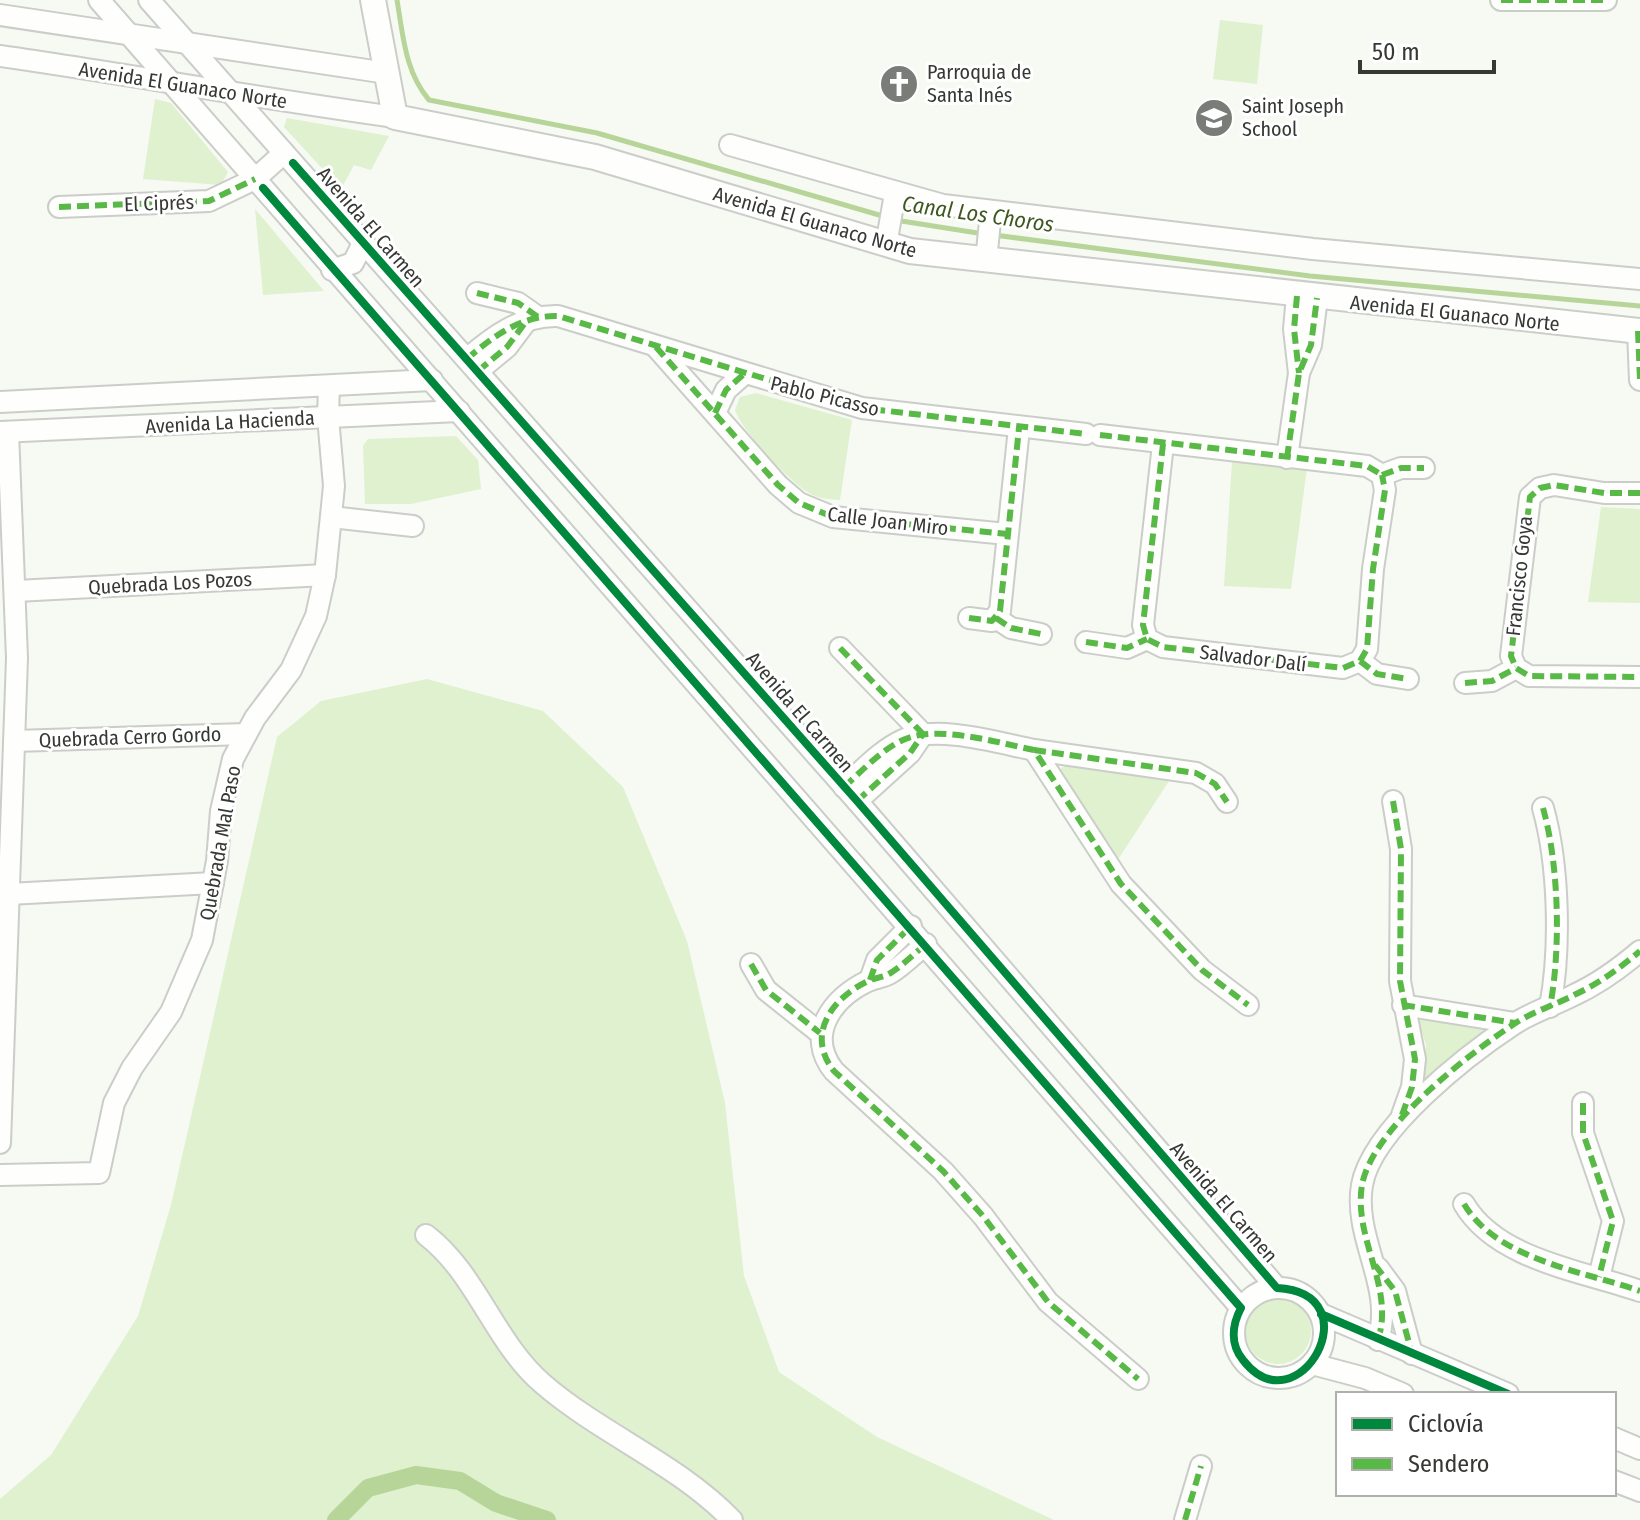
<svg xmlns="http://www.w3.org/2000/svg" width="1640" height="1520" font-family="'Fira Sans Condensed',sans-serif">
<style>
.green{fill:#dff1cf}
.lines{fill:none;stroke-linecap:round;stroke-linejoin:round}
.stream{stroke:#b8d599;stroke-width:5}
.canal{stroke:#b8d599;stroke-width:18}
.minor-casing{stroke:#cbcdc9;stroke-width:24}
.tertiary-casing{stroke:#cbcdc9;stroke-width:28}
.minor{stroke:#fefefd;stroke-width:20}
.tertiary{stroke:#fefefd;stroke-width:24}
.quiet{stroke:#58b947;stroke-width:6;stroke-dasharray:12 6;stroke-linecap:butt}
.cycleway-casing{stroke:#fff;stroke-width:13}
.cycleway{stroke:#00873e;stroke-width:8}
.labels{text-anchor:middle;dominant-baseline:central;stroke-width:6;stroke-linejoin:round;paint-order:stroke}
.poi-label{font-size:20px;fill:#363834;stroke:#fff;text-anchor:start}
.street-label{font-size:20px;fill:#363834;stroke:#fff}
.water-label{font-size:22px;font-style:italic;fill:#3e581f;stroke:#fff}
</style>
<rect width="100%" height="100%" fill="#f6faf3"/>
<g class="green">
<polygon points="1220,20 1263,25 1257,84 1213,79"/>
<polygon points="155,99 171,103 228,172 221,185 143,179"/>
<polygon points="287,118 389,136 371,170 354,165 341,189 284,127"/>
<polygon points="255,209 324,291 263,295"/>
<path d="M 756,393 L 852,420 L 840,500 C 829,499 819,499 809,493 C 790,482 741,430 735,410 L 740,397 Z"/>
<polygon points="456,436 478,460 481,489 411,504 365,504 363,446 368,439"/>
<polygon points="1232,462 1307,468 1291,589 1224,586"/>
<polygon points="1601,507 1640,509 1640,603 1588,602"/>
<polygon points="427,679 543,711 623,787 687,941 725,1103 744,1276 779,1372 877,1437 1054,1520 0,1520 0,1499 51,1455 138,1316 171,1205 277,737 321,701"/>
<polygon points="1070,764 1169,781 1117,861 1061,775 1061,768"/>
<polygon points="1423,1016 1496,1027 1428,1081 1423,1075 1426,1045 1419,1023"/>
<circle cx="1278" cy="1331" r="33"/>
</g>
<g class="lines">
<g class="stream">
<path d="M 397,0 C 403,35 405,72 429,100 L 597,133 L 886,217"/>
<polyline points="895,220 984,234"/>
<polyline points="994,235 1310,276 1640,306"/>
</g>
<polyline class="canal" points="336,1520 368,1488 416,1475 460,1481 496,1503 547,1520"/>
<g class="minor-casing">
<g id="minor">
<polyline points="99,0 1241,1308"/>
<polyline points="149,0 857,801 1277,1288"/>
<polyline points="1501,0 1606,0"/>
<polyline points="0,15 387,73"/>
<path d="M 0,56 C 132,75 263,99 395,117"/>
<polyline points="730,145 943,205 1313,249 1640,279"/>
<polyline points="59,207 209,201 255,179 284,153"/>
<polyline points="886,245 895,194"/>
<polyline points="986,261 991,211"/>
<polyline points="332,270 353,263 363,243"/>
<polyline points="477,293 518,303 538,317"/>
<polyline points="1297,296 1294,329 1299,373"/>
<polyline points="1638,331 1640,380"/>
<polyline points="656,347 778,485 799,503 833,517 1007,534"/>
<path d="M 467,359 C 493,336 522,315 558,316 L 862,408 L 1086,434"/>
<polyline points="478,371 507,347 525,323"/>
<polyline points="0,402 432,380"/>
<polyline points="715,413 726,390 744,374"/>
<polyline points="0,432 459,411"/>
<polyline points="1100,435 1367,466 1382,475"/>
<polyline points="1163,444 1143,625 1147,639 1163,647 1343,668 1360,661 1367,649 1373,569 1385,490 1382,475"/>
<polyline points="1287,458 1299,373 1311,345 1317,298"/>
<polyline points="1382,475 1401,468 1424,468"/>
<polyline points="1640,493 1604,493 1554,485 1540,488 1530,497 1511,656 1516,668 1529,676 1640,677"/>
<polyline points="331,517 413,526"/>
<polyline points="16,591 325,575"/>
<polyline points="969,618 992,621 1000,611 1019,428"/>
<polyline points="996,618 1011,628 1041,634"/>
<polyline points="1086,642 1127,648 1147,639"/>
<polyline points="840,648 923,734"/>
<polyline points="1360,661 1377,674 1408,679"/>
<polyline points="1465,683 1492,681 1516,668"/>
<polyline points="14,741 246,734"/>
<polyline points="1034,750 1196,773 1215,784 1227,802"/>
<path d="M 844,787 C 862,771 881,750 903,740 C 936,724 999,743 1034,750 L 1121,884 L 1202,970 L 1248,1005"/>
<polyline points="857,801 910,753 923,734"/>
<polyline points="1393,801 1401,849 1400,981 1415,1059 1412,1087 1402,1115"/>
<path d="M 1543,808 C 1559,865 1561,949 1550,1007"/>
<polyline points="9,894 213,883"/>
<path d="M 926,944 C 915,953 904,964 892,972 C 884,978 876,977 868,981 C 832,998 805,1035 834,1071 L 943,1171 L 983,1216 L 1048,1302 L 1138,1379"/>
<polyline points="751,964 766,990 820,1033"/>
<polyline points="870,980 877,960 911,926"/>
<polyline points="1403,1005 1515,1023"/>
<polyline points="1583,1103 1583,1133 1613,1221 1599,1277"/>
<polyline points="0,1143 17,658 8,432"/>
<polyline points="0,1175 99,1173 114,1103 132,1068 171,1012 202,940 217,861 221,811 233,759 255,718 291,670 316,616 325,575 334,486 328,417 329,386"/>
<path d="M 1464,1204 C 1497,1260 1583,1271 1640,1291"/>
<path d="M 426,1235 C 477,1274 494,1342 543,1384 C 601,1434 678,1464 732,1520"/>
<polyline points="1378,1268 1395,1291 1412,1354"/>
<circle cx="1279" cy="1333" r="45"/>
<polyline points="1321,1314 1508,1394"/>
<path d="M 1378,1340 C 1395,1287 1353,1239 1362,1185 C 1372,1129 1467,1055 1514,1024 C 1532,1012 1555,1005 1574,995 C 1598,984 1620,968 1640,951"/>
<polyline points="1312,1364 1365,1378 1403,1394"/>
<polyline points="1614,1438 1640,1449"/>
<polyline points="1614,1481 1640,1491"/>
<polyline points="1185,1520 1201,1466"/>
</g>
</g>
<g class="tertiary-casing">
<polyline id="tertiary" points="373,0 395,117 595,157 910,251 1640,331"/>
</g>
<use href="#minor" class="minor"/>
<use href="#tertiary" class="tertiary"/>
<g class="quiet">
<polyline points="1501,0 1606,0"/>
<polyline points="59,207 209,201 255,179"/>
<polyline points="477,293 518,303 538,317"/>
<polyline points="1297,296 1294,329 1299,373"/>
<polyline points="1638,331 1640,380"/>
<polyline points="656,347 778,485 799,503 833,517 1007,534"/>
<path d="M 467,359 C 493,336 522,315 558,316 L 862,408 L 1086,434"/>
<polyline points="478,371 507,347 525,323"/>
<polyline points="715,413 726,390 744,374"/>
<polyline points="1100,435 1367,466 1382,475"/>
<polyline points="1163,444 1143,625 1147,639 1163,647 1343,668 1360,661 1367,649 1373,569 1385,490 1382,475"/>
<polyline points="1287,458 1299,373 1311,345 1317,298"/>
<polyline points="1382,475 1401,468 1424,468"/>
<polyline points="1640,493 1604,493 1554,485 1540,488 1530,497 1511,656 1516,668 1529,676 1640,677"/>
<polyline points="969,618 992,621 1000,611 1019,428"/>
<polyline points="996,618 1011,628 1041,634"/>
<polyline points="1086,642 1127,648 1147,639"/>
<polyline points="840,648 923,734"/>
<polyline points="1360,661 1377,674 1408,679"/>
<polyline points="1465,683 1492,681 1516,668"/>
<polyline points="1034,750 1196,773 1215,784 1227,802"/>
<path d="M 844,787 C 862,771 881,750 903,740 C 936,724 999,743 1034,750 L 1121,884 L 1202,970 L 1248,1005"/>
<polyline points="857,801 910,753 923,734"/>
<polyline points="1393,801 1401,849 1400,981 1415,1059 1412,1087 1402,1115"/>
<path d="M 1543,808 C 1559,865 1561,949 1550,1007"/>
<path d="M 926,944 C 915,953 904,964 892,972 C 884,978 876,977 868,981 C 832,998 805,1035 834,1071 L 943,1171 L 983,1216 L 1048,1302 L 1138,1379"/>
<polyline points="751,964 766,990 820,1033"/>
<polyline points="870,980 877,960 911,926"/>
<polyline points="1403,1005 1515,1023"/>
<polyline points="1583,1103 1583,1133 1613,1221 1599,1277"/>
<path d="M 1464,1204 C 1497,1260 1583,1271 1640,1291"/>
<polyline points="1375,1265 1395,1291 1412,1354"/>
<path d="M 1378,1340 C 1395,1287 1353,1239 1362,1185 C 1372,1129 1467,1055 1514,1024 C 1532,1012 1555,1005 1574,995 C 1598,984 1620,968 1640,951"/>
<polyline points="1185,1520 1201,1466"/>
</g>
<g class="cycleway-casing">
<g id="cycleway">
<path d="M 263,188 L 1241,1308 C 1232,1325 1230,1344 1243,1360 C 1298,1431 1375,1293 1277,1288 L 857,801 L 293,163"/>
<polyline points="1321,1314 1508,1394"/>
</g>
</g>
<use href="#cycleway" class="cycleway"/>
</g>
<defs>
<g id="church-disc" transform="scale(2)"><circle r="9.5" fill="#797c77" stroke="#fff"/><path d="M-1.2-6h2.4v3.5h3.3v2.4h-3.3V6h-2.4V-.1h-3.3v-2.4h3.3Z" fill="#fff"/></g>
<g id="school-disc" transform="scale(2)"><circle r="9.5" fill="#797c77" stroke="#fff"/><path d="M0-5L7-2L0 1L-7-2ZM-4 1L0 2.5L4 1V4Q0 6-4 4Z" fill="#fff"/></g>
</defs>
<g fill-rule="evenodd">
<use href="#church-disc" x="899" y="84"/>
<use href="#school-disc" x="1214" y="118"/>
</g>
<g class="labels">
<g class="poi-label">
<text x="927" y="72">Parroquia de<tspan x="927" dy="23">Santa Inés</tspan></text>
<text x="1242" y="106">Saint Joseph<tspan x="1242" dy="23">School</tspan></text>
</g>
<g class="street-label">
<text transform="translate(183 85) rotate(9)">Avenida El Guanaco Norte</text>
<text transform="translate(159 203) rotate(-2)">El Ciprés</text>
<text transform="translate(815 222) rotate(16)">Avenida El Guanaco Norte</text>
<text transform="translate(371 227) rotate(49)">Avenida El Carmen</text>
<text transform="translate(1455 313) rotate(6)">Avenida El Guanaco Norte</text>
<text transform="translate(825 396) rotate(14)">Pablo Picasso</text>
<text transform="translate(230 422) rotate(-3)">Avenida La Hacienda</text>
<text transform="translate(888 521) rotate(7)">Calle Joan Miro</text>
<text transform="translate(1519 576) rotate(-84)">Francisco Goya</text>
<text transform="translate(170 583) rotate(-3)">Quebrada Los Pozos</text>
<text transform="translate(1253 658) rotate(7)">Salvador Dalí</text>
<text transform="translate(800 712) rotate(49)">Avenida El Carmen</text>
<text transform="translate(130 737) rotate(-2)">Quebrada Cerro Gordo</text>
<text transform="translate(220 843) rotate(-80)">Quebrada Mal Paso</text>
<text transform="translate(1224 1202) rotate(49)">Avenida El Carmen</text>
</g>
<g class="water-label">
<text transform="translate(978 214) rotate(8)">Canal Los Choros</text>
</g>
</g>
<rect x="1336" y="1392" width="280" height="104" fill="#ffffff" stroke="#afafae" stroke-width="2"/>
<rect x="1352" y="1418" width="40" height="12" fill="#00873e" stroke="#afafae" stroke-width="2"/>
<text x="1408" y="1432" font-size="24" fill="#363834">Ciclovía</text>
<rect x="1352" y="1458" width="40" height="12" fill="#58b947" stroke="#afafae" stroke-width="2"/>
<text x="1408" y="1472" font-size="24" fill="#363834">Sendero</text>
<path d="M1360 60v12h134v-12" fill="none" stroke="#363834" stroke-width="4"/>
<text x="1372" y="60" font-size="24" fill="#363834" stroke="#ffffff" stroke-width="6" paint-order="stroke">50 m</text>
</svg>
